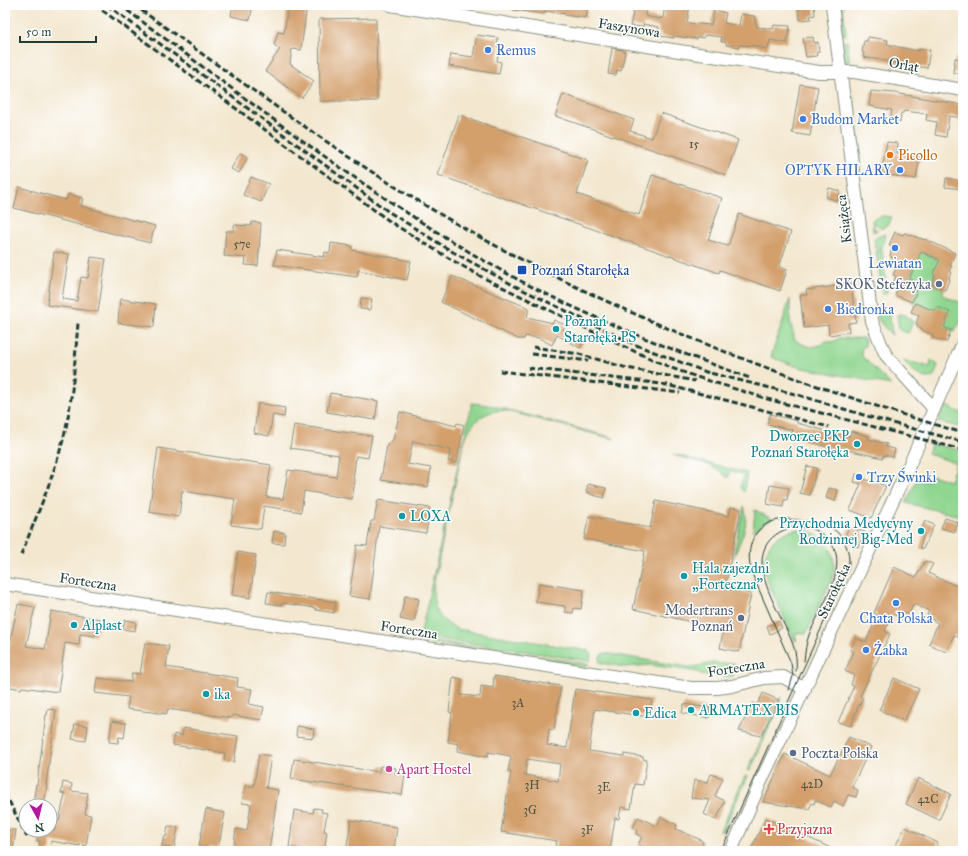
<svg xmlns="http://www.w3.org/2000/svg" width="968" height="856" font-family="'IM FELL Great Primer',serif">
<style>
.green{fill:#90d690;stroke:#588a62}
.building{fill:#d39f6b;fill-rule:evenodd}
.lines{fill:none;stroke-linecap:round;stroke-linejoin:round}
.minor-casing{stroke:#899282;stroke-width:14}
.minor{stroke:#fff;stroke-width:12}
.tram{stroke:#1f3d34;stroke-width:1}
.rail{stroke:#1f3d34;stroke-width:3;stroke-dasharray:6 3;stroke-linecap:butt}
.shop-dot{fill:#3f7fe0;stroke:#fff;stroke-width:1.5}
.food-dot{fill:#e8710a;stroke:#fff;stroke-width:1.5}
.transit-dot{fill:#1a4fb4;stroke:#fff;stroke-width:1.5}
.service-dot{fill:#5c6f8a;stroke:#fff;stroke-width:1.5}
.culture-dot{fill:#0f9aa8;stroke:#fff;stroke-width:1.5}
.hotel-dot{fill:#d1479c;stroke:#fff;stroke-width:1.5}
.health-dot{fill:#e0444e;stroke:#fff;stroke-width:1.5}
.labels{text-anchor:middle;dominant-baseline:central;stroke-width:3;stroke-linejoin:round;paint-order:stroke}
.number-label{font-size:12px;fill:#4c5642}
.street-label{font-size:14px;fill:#1f3d34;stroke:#fff}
.shop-label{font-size:14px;fill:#366cbe;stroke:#fff;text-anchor:start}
.food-label{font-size:14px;fill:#c56008;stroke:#fff;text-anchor:start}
.transit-label{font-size:14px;fill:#164399;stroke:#fff;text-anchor:start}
.service-label{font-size:14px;fill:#4e5e75;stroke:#fff;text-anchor:end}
.culture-label{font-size:14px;fill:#0d838f;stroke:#fff;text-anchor:start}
.hotel-label{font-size:14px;fill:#b23c85;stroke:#fff;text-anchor:start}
.health-label{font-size:14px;fill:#be3a42;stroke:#fff;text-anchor:start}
</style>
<rect width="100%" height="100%" fill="#fff"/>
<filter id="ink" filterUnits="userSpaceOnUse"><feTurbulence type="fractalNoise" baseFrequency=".025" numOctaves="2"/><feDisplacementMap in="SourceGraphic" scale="8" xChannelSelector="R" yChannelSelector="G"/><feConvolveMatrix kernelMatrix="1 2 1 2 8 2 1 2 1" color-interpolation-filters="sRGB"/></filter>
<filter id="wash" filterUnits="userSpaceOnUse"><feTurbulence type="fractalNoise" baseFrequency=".012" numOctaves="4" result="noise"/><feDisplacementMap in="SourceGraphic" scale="16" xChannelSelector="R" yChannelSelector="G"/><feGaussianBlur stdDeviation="0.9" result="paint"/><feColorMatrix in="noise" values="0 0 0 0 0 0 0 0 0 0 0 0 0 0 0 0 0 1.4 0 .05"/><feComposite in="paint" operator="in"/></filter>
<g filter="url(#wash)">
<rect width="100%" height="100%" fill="#f3e7cf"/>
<g class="green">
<polygon points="836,5 843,5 846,35 842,35 840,34"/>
<polygon points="847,41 850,66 844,61 841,44 843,42"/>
<polygon points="850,95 853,95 861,159 860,163 857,164 848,97"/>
<polygon points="882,216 892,217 888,226 881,229 877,224 874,224 874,229 878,230 873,232 872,220"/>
<polygon points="886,234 882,248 875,248 874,238"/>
<path d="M 918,247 L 925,254 L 937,259 L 939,257 L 944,259 L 934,274 L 935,275 L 932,284 L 944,289 L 942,295 L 962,303 L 960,308 L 963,309 C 963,320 960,323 954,331 L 944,327 L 923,307 L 912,302 L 909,287 L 912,280 L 909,279 L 915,266 Z"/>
<polygon points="882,250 887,293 882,294 876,251"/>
<path d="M 790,299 L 790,321 L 795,340 C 806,347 815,350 826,341 L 833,342 L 839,338 L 863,338 L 865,341 L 865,346 L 861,349 L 862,356 L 891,385 L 798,367 L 771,357 Z"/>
<path d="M 882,308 L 890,316 L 892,335 C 883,327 877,320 875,309 Z"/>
<polygon points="900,314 906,315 913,322 908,333 899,330 897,315"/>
<path d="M 903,360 L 930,367 L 931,360 L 938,365 C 937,369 936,375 932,377 C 922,382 908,366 903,360 Z"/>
<path d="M 472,403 L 494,406 L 614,438 L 614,439 L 507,411 C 485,409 471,421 464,442 L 433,586 L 434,586 C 431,606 439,621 457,629 L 589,651 L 591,654 L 590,661 L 420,636 Z"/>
<polygon points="945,405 963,414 963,428 938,422"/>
<polygon points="931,444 963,451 963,523 958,522 960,516 906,503 917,479 925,482 926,480 929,481 931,475 950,481 956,463 928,454"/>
<polygon points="673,454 747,473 744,492 740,488 744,475 730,471 728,478 720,471 709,465 673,455"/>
<path d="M 744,506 C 750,525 740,541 733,558 Z"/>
<polygon points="755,510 772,519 762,524 754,532 753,531"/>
<path d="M 799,529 L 811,532 L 820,537 L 828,545 L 832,553 L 834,562 L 834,570 L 832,579 L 806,634 L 801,632 L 795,635 L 797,640 L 795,641 C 789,628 783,615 777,602 C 773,593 768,583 765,574 C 761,556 770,538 787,532 C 791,530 795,530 799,529 Z"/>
<polygon points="421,639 589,664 585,667 423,642"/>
<polygon points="604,653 688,667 693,667 717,662 717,664 734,663 733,677 703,675 698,672 651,665 625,667 600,663 600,656"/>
<polygon points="781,697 778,708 750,771 748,770"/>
<polygon points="745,776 748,776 722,832 720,831"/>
</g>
<g id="blocks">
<g class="building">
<polygon points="233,5 253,5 250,20 231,16"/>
<polygon points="288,5 307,5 301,50 292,49 290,64 314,81 302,98 265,71 280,49 274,45 278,32 284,33"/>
<polygon points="514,5 588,5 586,18 577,16 577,17 565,15 565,14 545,11 544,14 513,10"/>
<polygon points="635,5 646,5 645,16 660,19 660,18 663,18 665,5 690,5 687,23 711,25 714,10 726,13 724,23 739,26 741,14 754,16 757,27 773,29 774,25 790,26 787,43 770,40 768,49 757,47 757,46 740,45 739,47 726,45 726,42 721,42 722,37 705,35 704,38 698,37 697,39 674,36 674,38 660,36 661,33 658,33 659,27 643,24 643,27 630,26"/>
<polygon points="798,5 814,5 815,15 810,16 811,19 800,20"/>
<polygon points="376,18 377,101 320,101 319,19"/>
<polygon points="477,35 498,38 497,47 499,47 497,61 501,62 499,74 449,66 451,54 473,57"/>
<polygon points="813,37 814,43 818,42 819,52 816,53 817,56 806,57 803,38"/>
<polygon points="868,37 888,40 887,44 898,47 919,51 919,49 930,50 927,68 863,57 864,53 862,52 864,41 867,41"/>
<polygon points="612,48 623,50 623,51 625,52 621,71 617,70 616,75 608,74"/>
<polygon points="955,58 963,59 963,74 953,72"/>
<polygon points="800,84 818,87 810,136 792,133"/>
<polygon points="871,91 895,93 963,105 963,118 949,116 946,137 935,135 937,122 926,120 927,114 904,111 903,113 901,113 900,123 890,122 892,110 869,106"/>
<polygon points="563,94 634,120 630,131 652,138 661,113 738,140 726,175 555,116"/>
<polygon points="459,115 588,160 577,194 639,215 652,175 722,198 708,240 728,246 739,214 791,232 779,267 787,270 780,291 720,270 719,273 438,175"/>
<polygon points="887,142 898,143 897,154 920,157 916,179 881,174"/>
<polygon points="240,153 248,157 239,173 231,169"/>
<polygon points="251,177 269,184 261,202 243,195"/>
<polygon points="946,178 963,181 963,189 945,187"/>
<polygon points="19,187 66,200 68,194 83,198 81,206 155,226 150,243 14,208"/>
<polygon points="829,188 840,191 837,201 826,197"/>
<polygon points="252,222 261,223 258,266 245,265 246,258 224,256 226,231 234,231 234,225 251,226"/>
<polygon points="895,232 903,235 904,233 925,240 925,239 955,253 950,266 952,266 949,271 951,272 949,277 950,278 945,290 932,284 935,275 933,274 940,260 921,252 909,279 912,280 909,287 917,290 912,302 895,295 900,283 894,281 896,276 893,275 896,268 891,266 893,263 890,262 892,257 890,256 892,247 889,245"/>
<polygon points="331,243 352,246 352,250 411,261 407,280 358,270 357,277 274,265 277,250 324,257 325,252 330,253"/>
<polygon points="54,252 69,254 62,299 77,301 81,277 88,278 91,257 106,259 98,312 47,305"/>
<polygon points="452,276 529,308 527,317 553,323 554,320 565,325 563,330 584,341 580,348 557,335 552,345 539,338 525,336 524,339 518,339 441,302"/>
<polygon points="851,284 856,322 848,323 849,332 829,335 828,325 804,328 800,295 807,295 806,290"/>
<polygon points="361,298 372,299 370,310 360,309"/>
<polygon points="120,299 156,304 154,327 118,323"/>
<polygon points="915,303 935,311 937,307 950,312 944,327 951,330 947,342 932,338 933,335 921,330 922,329 917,327 918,325 916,324 919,315 911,312"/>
<polygon points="330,393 378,401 375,420 327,412"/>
<polygon points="258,403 285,408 284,417 273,415 269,436 254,433"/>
<polygon points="400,412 456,426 457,423 464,425 457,463 448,461 451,450 413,441 408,464 431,468 428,487 381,480 387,445 393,440"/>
<polygon points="770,414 797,421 797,423 841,435 841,434 850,436 851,431 869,436 868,439 887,444 886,447 895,449 893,457 884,455 883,458 838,448 837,450 791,436 793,430 767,424"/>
<polygon points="294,425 372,436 368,458 356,456 353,480 355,480 352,499 304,491 301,512 264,506 261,529 231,525 235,499 182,491 179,517 149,512 158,448 271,465 266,497 283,499 288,470 336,477 339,455 290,448"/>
<polygon points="807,466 817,468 810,495 800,493"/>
<polygon points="856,474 862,476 864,479 886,486 871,518 850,510 861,484 854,482"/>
<polygon points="588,484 606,488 604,498 590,494 590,493 586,492"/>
<polygon points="770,485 789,488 787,500 784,500 783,507 767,504"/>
<polygon points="829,488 838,490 835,501 826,498"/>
<polygon points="378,500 430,508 426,533 379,526 370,599 349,596 357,545 367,546 371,521 374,521"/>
<polygon points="656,501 729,516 731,507 741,509 725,588 751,594 739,652 720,648 723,632 706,629 706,625 633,609 645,551 584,539 589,516 650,528"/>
<polygon points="945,518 958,522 955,532 941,528"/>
<polygon points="925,521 934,525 923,549 920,548 924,532 921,531"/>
<polygon points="849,527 865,532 858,547 854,544 848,541 850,537 845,536"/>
<polygon points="274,531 285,533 284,544 272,543"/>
<polygon points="238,552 256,555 250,598 232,595"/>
<polygon points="925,561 933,564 928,573 963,589 963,639 954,635 946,652 929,644 938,623 932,620 933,618 927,615 929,611 914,604 908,615 904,613 902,619 893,614 885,631 890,634 860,696 863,698 857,709 851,726 838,722 854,686 851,685 854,675 845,671 854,652 850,650 856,638 866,642 873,626 872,625 877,615 874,613 894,567 916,577"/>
<polygon points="539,583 584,590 581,609 574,608 573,613 565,612 565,606 536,602"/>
<polygon points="268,592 336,602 334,613 316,610 316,608 283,603 282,605 266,603"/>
<polygon points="405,596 419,599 414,622 400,619"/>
<polygon points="18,604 35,607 26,646 45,649 51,611 100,619 97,632 96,632 95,636 80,634 79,645 65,643 58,692 22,687 21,689 5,686 5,664"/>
<polygon points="125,620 136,622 135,631 123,629"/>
<polygon points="779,621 782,628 770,634 767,626"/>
<polygon points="145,643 169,646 166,667 238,678 237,687 252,689 249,704 264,707 261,720 232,715 232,718 167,709 167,714 127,709 129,697 95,693 97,678 131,682 132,673 140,674"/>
<path d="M 494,676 L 561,686 L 554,730 L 549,729 L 547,745 L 567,748 L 575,689 L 652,700 L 649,717 L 595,709 L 589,751 L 624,756 L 624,754 L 643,757 L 643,759 L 647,760 L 643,785 L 635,784 L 631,809 L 621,807 L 619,819 L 615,818 L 610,851 L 555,851 L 557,841 L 501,832 L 511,772 L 508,772 L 511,756 L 488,752 L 488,757 L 457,751 L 459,744 L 448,742 L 452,713 L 449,712 L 453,677 L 462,679 L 460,695 L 480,697 L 481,686 L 493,688 ZM 527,759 L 560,764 L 558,781 L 525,775 Z"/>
<polygon points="894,678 919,689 904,721 879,710"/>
<polygon points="763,693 779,700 761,736 739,731 752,703 757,705"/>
<polygon points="684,704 710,708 709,718 682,713"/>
<polygon points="48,709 56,710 46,785 47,785 44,806 36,806 34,797 36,784 37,785 46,715 47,715"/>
<polygon points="112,721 126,723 124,738 119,737 118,743 109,742"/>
<polygon points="75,724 88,726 86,741 72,739"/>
<polygon points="297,726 314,729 313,738 296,736"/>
<polygon points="183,728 238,736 234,762 224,760 225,753 173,745 174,734 182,736"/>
<polygon points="849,737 871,747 852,787 858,790 856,797 848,795 843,806 834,801 831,807 815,800 814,804 812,803 809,809 763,802 785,754 830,775"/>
<polygon points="259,754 271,756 266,788 278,790 269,851 233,851 236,829 247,831 251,804 242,803 245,786 254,786"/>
<polygon points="294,759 379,772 380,766 396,768 395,774 405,775 402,795 291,779"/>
<polygon points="711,774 723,778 715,796 725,801 716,820 704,814 710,800 691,798 694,780 708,782"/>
<polygon points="918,778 951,794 939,820 906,804"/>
<polygon points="63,782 72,784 71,791 88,793 85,814 91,815 86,846 80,844 80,846 51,841 50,851 42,851 43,846 39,846 40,841 37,841 37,830 55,830 56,821 59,821 65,794 61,793"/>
<polygon points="314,808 322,809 321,812 327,813 324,831 327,832 324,851 313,851 289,847 294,810 313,813"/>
<polygon points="206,809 225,813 218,849 210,847 209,851 198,851"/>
<polygon points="638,817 657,826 661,817 677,825 676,829 701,840 703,843 700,851 651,851 638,845 642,837 636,834 637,830 633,828"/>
<polygon points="766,818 837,851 750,851"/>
<polygon points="351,820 397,827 394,851 346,851"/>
<polygon points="168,826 178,827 174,849 162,846 164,837 166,837"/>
<polygon points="905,827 938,843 934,851 893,851"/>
<polygon points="5,830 16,830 13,851 5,851"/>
</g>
</g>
</g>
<g filter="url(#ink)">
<use href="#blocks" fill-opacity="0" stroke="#899282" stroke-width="1"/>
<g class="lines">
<g class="minor-casing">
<g id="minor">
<polyline points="390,5 666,49 819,72 854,72 963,90"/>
<polyline points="832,5 872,321 881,344 886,355 934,409"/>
<polyline points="5,584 691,688 718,688 732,686 764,678 783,677 805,689"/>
<polyline points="731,851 762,779 904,477 963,343"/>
</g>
</g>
<use href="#minor" class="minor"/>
<g class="tram">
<path d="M 796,671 C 797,661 796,652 792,642 C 780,610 736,552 784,530 C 795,525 808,526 819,532 C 859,556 821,605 809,635 C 806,643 805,652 804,661"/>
<path d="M 721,851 L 848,569 C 852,551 843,531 824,524 C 819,522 812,522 806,521 C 797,520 787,518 778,520 C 751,525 744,553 753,576 L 791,663 L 793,676 L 789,690"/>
</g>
<g class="rail">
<polyline points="95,5 392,223 447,257 480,276 616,343 674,369 700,378 771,400 963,450"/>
<polyline points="107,5 389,212 453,252 513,285 636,345 706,372 795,394 877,419 963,442"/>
<path d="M 120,5 C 239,93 355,185 483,260 C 567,309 658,345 750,378"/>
<path d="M 134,5 C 234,76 332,150 438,213 C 602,310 781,379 963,433"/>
<polyline points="533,347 579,354 627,368 695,381"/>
<polyline points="532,354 588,361"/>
<polyline points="528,368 647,382 667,385 829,427"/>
<polyline points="500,371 680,393"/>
<path d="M 21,555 C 37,515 55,474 65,432 C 73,396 75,359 78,323"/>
<polyline points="5,793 27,837"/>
</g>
</g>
</g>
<g class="shop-dot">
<circle cx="488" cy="50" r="4"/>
<circle cx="803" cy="119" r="4"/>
<circle cx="900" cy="170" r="4"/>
<circle cx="895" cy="248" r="4"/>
<circle cx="828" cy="309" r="4"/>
<circle cx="859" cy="477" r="4"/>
<circle cx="896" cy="603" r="4"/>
<circle cx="866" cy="650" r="4"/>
</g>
<circle class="food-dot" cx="890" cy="155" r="4"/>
<rect class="transit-dot" x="517" y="265" width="10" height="10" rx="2"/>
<g class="service-dot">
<circle cx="939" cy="284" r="4"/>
<circle cx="741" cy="618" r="4"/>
<circle cx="793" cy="753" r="4"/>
</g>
<g class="culture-dot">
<circle cx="556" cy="329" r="4"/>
<circle cx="857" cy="444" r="4"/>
<circle cx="402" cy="516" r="4"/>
<circle cx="921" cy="531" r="4"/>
<circle cx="684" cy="576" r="4"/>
<circle cx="74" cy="625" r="4"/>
<circle cx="206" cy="694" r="4"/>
<circle cx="691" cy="710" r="4"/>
<circle cx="636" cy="713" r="4"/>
</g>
<circle class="hotel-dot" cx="389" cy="769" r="4"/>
<path class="health-dot" d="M767 823h4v4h4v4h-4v4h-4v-4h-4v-4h4z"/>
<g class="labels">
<g class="number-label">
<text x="694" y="144">15</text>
<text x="242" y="244">57e</text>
<text x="518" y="703">3A</text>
<text x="812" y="784">42D</text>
<text x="532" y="785">3H</text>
<text x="604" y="787">3E</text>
<text x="928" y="799">42C</text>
<text x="530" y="810">3G</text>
<text x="587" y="830">3F</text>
</g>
<g class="street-label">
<text transform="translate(629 28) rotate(9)">Faszynowa</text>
<text transform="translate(904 65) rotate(10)">Orląt</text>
<text transform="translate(844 219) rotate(-97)">Książęca</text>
<text transform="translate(88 582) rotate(9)">Forteczna</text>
<text transform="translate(834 591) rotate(-65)">Starołęcka</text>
<text transform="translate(409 630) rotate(9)">Forteczna</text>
<text transform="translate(736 668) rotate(-9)">Forteczna</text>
</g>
<g class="shop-label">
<text x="496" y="50">Remus</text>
<text x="811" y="119">Budom Market</text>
<text x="892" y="170" text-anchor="end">OPTYK HILARY</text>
<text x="895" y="263" text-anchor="middle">Lewiatan</text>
<text x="836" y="309">Biedronka</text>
<text x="867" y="477">Trzy Świnki</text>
<text x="896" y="618" text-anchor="middle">Chata Polska</text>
<text x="874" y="650">Żabka</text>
</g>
<g class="food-label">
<text x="898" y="155">Picollo</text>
</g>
<g class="transit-label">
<text x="531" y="270">Poznań Starołęka</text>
</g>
<g class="service-label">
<text x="931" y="284">SKOK Stefczyka</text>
<text x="733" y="610">Modertrans<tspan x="733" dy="16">Poznań</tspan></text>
<text x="801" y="753" text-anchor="start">Poczta Polska</text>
</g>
<g class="culture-label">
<text x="564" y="321">Poznań<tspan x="564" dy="16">Starołęka PS</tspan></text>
<text x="849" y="436" text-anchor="end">Dworzec PKP<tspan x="849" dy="16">Poznań Starołęka</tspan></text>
<text x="410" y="516">LOXA</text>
<text x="913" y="523" text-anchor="end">Przychodnia Medycyny<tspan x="913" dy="16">Rodzinnej Big-Med</tspan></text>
<text x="692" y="568">Hala zajezdni<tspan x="692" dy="16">„Forteczna”</tspan></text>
<text x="82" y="625">Alplast</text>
<text x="214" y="694">ika</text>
<text x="699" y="710">ARMATEX BIS</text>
<text x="644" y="713">Edica</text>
</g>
<g class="hotel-label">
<text x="397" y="769">Apart Hostel</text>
</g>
<g class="health-label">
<text x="777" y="829">Przyjazna</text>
</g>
</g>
<rect width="968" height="856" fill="none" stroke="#fff" stroke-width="20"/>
<g transform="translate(38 818) rotate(172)"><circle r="19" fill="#ffffff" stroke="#a5b1ae"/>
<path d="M0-3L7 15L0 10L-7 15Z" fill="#b5179e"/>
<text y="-6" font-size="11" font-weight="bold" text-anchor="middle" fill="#1f3d34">N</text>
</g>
<path d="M20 36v6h76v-6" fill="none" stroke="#1f3d34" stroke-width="2"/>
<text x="26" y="36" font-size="12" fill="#1f3d34" stroke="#ffffff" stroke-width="3" paint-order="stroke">50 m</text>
</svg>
